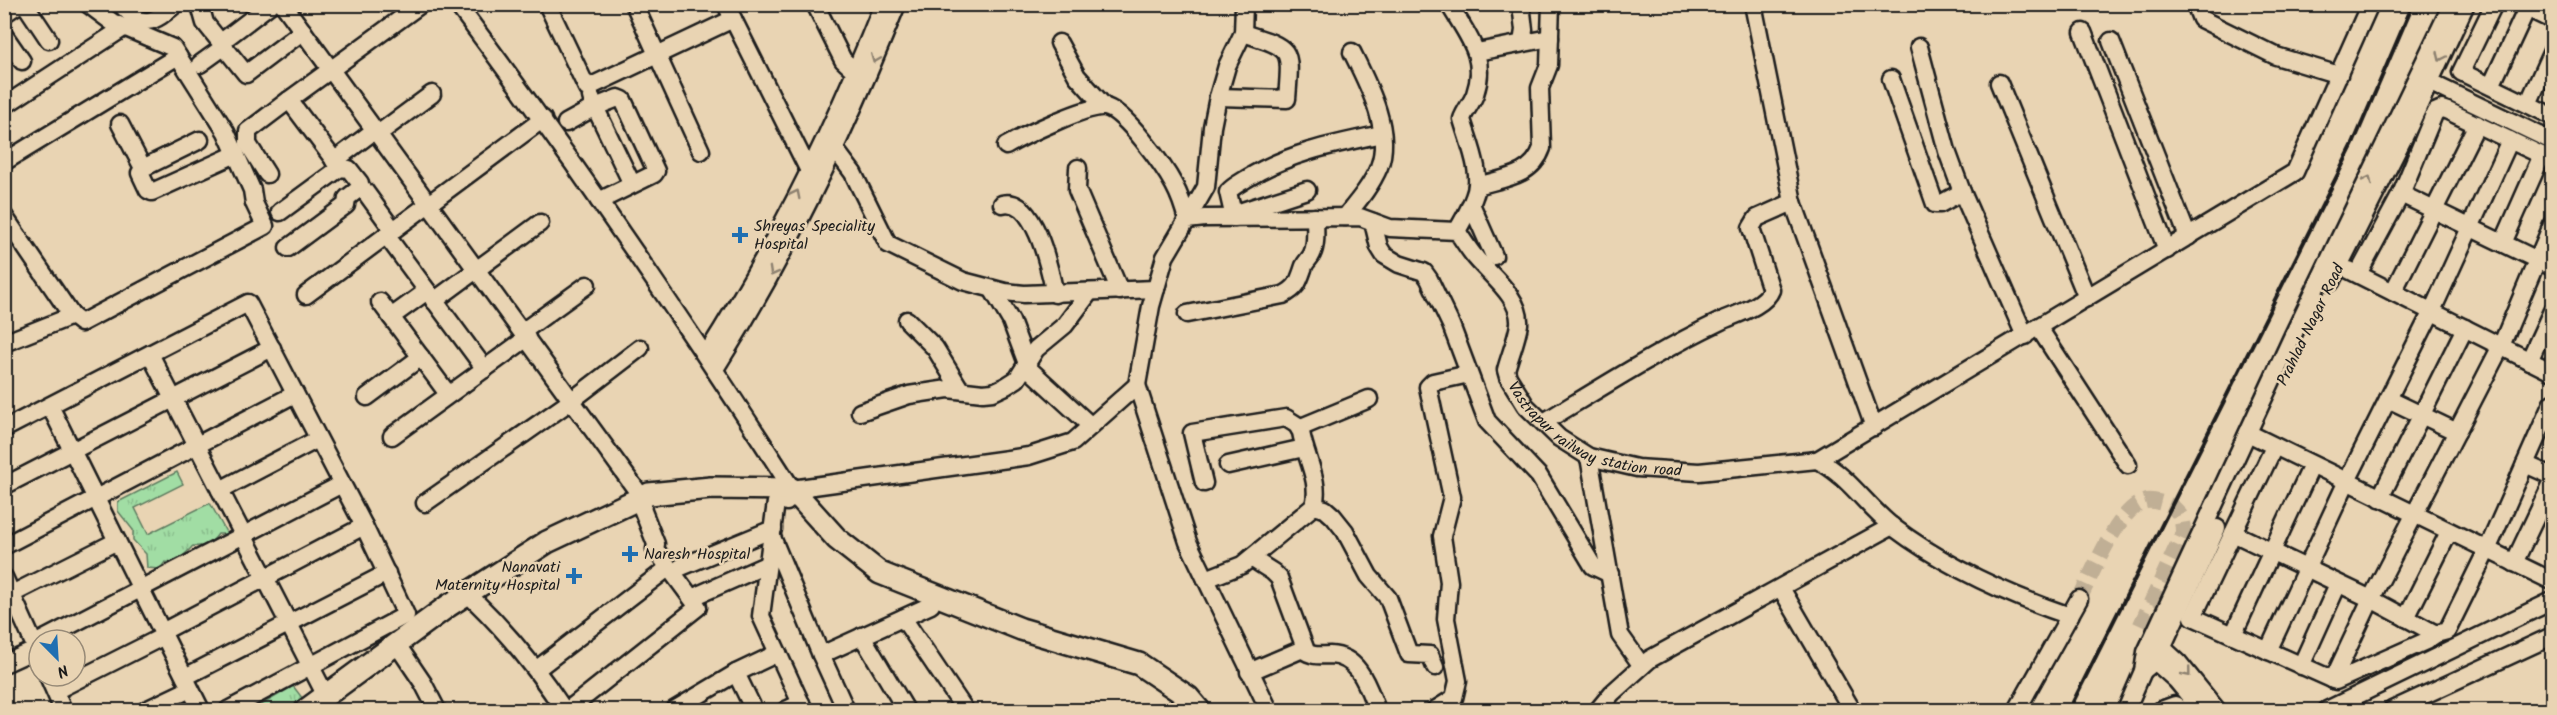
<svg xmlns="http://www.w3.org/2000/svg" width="2557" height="715" font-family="Kalam,sans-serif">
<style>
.grass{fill:url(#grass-tufts);stroke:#5e7c60;stroke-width:1.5}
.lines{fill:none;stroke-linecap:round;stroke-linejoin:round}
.minor-tunnel{stroke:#c0af95;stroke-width:16;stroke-dasharray:16 8;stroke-linecap:butt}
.minor-casing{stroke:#1c1c1c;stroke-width:21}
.major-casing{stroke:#1c1c1c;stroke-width:26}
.minor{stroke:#e9d4b3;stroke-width:16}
.major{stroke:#e9d4b3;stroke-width:21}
.rail{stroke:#1c1c1c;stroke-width:4}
.oneway{stroke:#8d816f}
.poi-dot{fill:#1f6fb2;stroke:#e9d4b3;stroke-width:2}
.labels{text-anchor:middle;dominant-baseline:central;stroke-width:5;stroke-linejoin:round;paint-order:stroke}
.poi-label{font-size:16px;fill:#1c1c1c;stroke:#e9d4b3;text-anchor:start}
.street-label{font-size:16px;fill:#1c1c1c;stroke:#e9d4b3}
</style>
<defs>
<pattern id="grass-tufts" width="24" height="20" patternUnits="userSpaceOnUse" patternTransform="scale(1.5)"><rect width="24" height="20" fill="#a1dda4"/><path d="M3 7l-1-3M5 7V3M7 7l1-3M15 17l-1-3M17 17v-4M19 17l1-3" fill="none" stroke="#8abd8d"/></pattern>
</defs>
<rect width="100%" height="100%" fill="#e9d4b3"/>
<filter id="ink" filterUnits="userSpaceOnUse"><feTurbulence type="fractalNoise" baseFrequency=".0167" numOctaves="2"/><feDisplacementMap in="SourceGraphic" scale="12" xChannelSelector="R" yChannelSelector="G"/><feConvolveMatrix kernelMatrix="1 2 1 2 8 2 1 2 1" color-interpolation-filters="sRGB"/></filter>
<g filter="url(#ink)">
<g class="grass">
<path d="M 177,472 L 183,484 L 135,508 L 148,534 L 210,503 L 227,534 L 218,534 C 211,544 205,547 193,546 C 185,554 177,564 165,562 L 160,569 L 147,568 L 146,554 L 133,540 L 133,530 L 118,511 L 118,502 Z"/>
<polygon points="293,686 303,699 288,710 253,710"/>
</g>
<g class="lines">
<path class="minor-tunnel" d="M 2079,599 C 2092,575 2117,510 2143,502 C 2150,499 2158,502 2166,504 C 2180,509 2183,519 2183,533 L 2140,627"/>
<g class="minor-casing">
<g id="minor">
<polyline points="25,4 49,40"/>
<path d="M 121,4 C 143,30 153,23 176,4"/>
<polyline points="204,4 201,9 205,23 246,74 303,31"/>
<polyline points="283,4 638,492 643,505"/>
<path d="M 457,4 C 575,162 686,323 792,489 L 787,502"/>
<polyline points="547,4 587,88 733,19 809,171"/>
<polyline points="634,4 701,151"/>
<polyline points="726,4 733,19"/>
<polyline points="815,4 843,60 856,72"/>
<path d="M 1449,4 C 1467,35 1488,57 1475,94 C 1472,103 1465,110 1462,119 C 1468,141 1484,175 1474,197 C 1470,209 1463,220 1457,231"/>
<polyline points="1521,4 1524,30 1522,43"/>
<polyline points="1753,4 1793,202 1874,427"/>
<polyline points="2195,4 2201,19 2276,56 2339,75"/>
<polyline points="2494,4 2461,72 2552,116"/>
<polyline points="2518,4 2552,20"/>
<polyline points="4,14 19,4"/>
<polyline points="2083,32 2167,250"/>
<polyline points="4,35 22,61"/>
<polyline points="2111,41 2188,237"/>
<polyline points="221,42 271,4"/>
<polyline points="1059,43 1077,76 1104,106"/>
<polyline points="1919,47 1947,151 1962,192 2025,336"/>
<polyline points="1477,52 1550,38"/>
<polyline points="200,64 225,46"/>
<polyline points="1891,79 1935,204 1940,204 1962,192"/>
<polyline points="2429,82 2552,141"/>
<polyline points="1999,83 2087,298"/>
<polyline points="2491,86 2529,4"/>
<path d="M 1218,97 L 1287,99 C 1291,47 1293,49 1243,33"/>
<polyline points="2528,104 2552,51"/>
<polyline points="4,106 125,27"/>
<polyline points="566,123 595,107 591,97"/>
<polyline points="120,124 143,168 140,173 148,190 152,192 236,154"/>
<polyline points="378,134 432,94"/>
<path d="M 1006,146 C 1023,136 1087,105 1105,107 C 1124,109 1165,168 1174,185 C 1180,196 1184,208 1187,220"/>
<polyline points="835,149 853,173 888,244 963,281 1005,292 1024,294 1156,289"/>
<polyline points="334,161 375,130"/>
<polyline points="4,162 178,56"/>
<polyline points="143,168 200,140"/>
<polyline points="340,168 289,100 421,4"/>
<polyline points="1078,168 1077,190 1120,291"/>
<polyline points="267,174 248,144 248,131 289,100"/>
<path d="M 1477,186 C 1503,178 1532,177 1542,148 L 1540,88 L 1549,65 L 1551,4"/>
<polyline points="364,190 393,230"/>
<polyline points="2401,194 2552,267"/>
<polyline points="599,201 654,174 656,171 623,100 618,98 595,107 632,184"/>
<path d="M 1002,204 C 1035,195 1050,271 1055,294"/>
<polyline points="1471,204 1494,256"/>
<polyline points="280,212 340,168 349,169 360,183 360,188 347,198 346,205 288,248"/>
<polyline points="1236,213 1307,190"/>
<polyline points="4,216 72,316 81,323 265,226 254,203 252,190 226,132 173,48 112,22 88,4"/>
<path d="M 1345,217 C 1358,201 1371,186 1379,167 C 1393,131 1368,84 1352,52"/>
<path d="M 1234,218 L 1228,192 C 1233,186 1240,183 1246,179 C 1288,153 1334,144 1382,134"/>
<polyline points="1187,220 1206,187 1212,127 1218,97 1227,66 1243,33 1244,4"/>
<polyline points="1373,222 1379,247 1384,255 1399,264 1424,272 1429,279 1451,325 1487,421 1539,476 1593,566 1610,574"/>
<polyline points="386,235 485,369"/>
<polyline points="2503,243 2542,155"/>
<polyline points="2349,270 2552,372"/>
<polyline points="2358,274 2401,194 2435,112 2442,109 2448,111 2552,160"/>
<polyline points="2331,282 2407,131 2466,4"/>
<polyline points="992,289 1011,321 1029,369 1091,426"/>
<polyline points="2393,292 2477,124"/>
<polyline points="306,295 543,119"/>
<polyline points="434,301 540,223"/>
<polyline points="380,302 448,394"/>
<path d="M 1187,314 L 1283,295 C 1298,288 1299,280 1304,266 C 1306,261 1310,259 1312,254 C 1317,244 1315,228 1315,217"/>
<polyline points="391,317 427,291"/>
<polyline points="907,320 935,348 960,389"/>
<polyline points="2039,328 2128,465"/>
<polyline points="522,332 587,285"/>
<polyline points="4,343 72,316"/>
<polyline points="150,354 326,696"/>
<path d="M 706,355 C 776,245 835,126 883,4"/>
<polyline points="2529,361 2552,311"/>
<path d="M 715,369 C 788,253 846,131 897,4"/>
<polyline points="1137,385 1188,542 1269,710"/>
<polyline points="367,397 421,357"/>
<polyline points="2388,399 2457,432"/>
<polyline points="50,406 201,710"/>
<polyline points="860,412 909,395 948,389 983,393 993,392 1006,386 1017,379 1036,349 1065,325 1089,293"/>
<path d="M 1544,422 C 1602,387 1660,350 1721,321 C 1736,314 1765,306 1771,290 L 1751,228 L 1757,218 L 1793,202"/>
<polyline points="1299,428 1369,399"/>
<polyline points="4,429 248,303 364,526 406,615 228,710"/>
<polyline points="2248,433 2552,581"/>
<polyline points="392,436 527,338"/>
<polyline points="2274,447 2193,617 2336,681 2426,641 2436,634 2447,631 2487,550 2552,403"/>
<polyline points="1589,457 1620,635 1642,666"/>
<polyline points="1817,460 2295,172 2370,4"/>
<polyline points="2525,464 2552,476"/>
<polyline points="1228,465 1304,448"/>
<path d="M 1204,483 L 1192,433 L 1286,418 L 1297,425 L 1301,432 C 1305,457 1321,481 1314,506"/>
<polyline points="4,486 272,348"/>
<path id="s1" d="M 792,489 L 1029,456 L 1073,442 L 1137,385 L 1151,306 L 1165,257 L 1187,220 L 1205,218 L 1360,217 L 1390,228 L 1457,231 C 1463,240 1469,250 1476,258 C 1491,276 1521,298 1519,324 C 1517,339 1510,355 1506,370 L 1508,377 L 1526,406 L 1559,438 L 1589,457 L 1637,468 L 1699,472 L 1817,460 C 1848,475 1866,506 1893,527 C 1946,567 2008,595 2070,616"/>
<polyline points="220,490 318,439"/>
<polyline points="2380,498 2465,328"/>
<polyline points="776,502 761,616 804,710"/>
<polyline points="425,503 571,401 640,348"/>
<polyline points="2233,533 2371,599 2436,634"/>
<polyline points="772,537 821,655 931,605"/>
<polyline points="4,546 295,394"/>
<polyline points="2514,563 2552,483"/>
<polyline points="681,567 773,529"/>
<polyline points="4,577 39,655"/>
<polyline points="1206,579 1242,565 1314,506 1325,509 1333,516 1345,531 1369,576 1388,598 1409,654 1430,655 1435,667"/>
<polyline points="1781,588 1852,710"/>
<polyline points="12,594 117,541"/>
<polyline points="700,594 768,564"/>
<path d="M 474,600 C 509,634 537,669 564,710"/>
<polyline points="903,618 965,710"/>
<polyline points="2406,618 2449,532"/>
<polyline points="162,632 364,526"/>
<polyline points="2233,635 2312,465"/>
<polyline points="862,636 906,710"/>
<polyline points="42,640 342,484"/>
<polyline points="2155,641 2179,663 2217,710"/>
<path d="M 1303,650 C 1313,657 1319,655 1330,655 C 1360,656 1368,688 1377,710"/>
<polyline points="2268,651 2347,481 2432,311 2510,140"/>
<polyline points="402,652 423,683 437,710"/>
<polyline points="821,655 846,710"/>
<polyline points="2148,655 2176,680 2201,710"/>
<polyline points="4,664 37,649"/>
<polyline points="2301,666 2338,584"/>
<polyline points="537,669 668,568"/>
<polyline points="2143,671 2155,661 2162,648 2217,528"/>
<polyline points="1249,672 1305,648 1279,578 1273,572 1251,558"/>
<polyline points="48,676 63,710"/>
<polyline points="185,677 387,573"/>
<polyline points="2333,680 2371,599 2501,346 2552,225"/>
<polyline points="55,691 164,636"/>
<polyline points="146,710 190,689"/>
<polyline points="568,710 698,607 655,549 656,544 641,506"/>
<polyline points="674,710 736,673"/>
<polyline points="754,710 736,673 778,653"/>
<polyline points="786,710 801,703"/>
<polyline points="1435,710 1454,698 1458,681 1446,619 1449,582 1442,536 1452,497 1428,387 1433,382 1469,374"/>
<polyline points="1598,710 1612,693 1650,659 1892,526"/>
<polyline points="2017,710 2079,599"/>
<polyline points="2126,710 2143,671 2146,652 2293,335 2452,4"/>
<polyline points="2161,710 2175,705 2182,710"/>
<polyline points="2327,710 2552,601"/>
<polyline points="2392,710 2552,636"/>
</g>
</g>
<g class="major-casing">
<polyline id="major" points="306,710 448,606 547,542 649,494 711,488 792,489 837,539 880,573 1021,629 1139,664 1188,697 1199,710"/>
</g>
<use href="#minor" class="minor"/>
<use href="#major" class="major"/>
<polyline class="rail" points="2069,710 2353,144 2413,4"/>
</g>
<defs><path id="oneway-chevron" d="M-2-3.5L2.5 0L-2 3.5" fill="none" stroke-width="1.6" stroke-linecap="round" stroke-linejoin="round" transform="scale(1.5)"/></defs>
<g class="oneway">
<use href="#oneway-chevron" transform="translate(2441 57) rotate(115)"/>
<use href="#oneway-chevron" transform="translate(875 59) rotate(112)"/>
<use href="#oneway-chevron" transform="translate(2368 180) rotate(-64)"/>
<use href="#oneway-chevron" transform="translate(796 194) rotate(-63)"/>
<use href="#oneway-chevron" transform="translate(773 272) rotate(119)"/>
<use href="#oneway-chevron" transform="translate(2187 673) rotate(51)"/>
</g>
</g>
<g class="poi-dot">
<path d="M737 226h6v6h6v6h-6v6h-6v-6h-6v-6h6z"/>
<path d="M627 545h6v6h6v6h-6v6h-6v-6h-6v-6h6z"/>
<path d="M571 567h6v6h6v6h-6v6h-6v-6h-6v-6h6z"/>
</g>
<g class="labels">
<g class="poi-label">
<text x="754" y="226">Shreyas Speciality<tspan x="754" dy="18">Hospital</tspan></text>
<text x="644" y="554">Naresh Hospital</text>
<text x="560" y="567" text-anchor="end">Nanavati<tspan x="560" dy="18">Maternity Hospital</tspan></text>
</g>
<g class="street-label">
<text transform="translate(2311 325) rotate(-64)">Prahlad Nagar Road</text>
<text stroke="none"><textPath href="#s1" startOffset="1095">Vastrapur railway station road</textPath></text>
</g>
</g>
<rect width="2557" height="715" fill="none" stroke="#e9d4b3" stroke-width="24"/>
<rect x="12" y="12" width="2533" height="691" fill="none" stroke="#1c1c1c" stroke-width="2" filter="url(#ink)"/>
<g transform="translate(57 658) rotate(156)"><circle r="28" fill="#e9d4b3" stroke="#978a77" stroke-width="1.5"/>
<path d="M0-4.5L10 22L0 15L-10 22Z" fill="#1f6fb2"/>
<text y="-9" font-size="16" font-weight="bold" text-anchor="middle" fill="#1c1c1c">N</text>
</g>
</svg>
